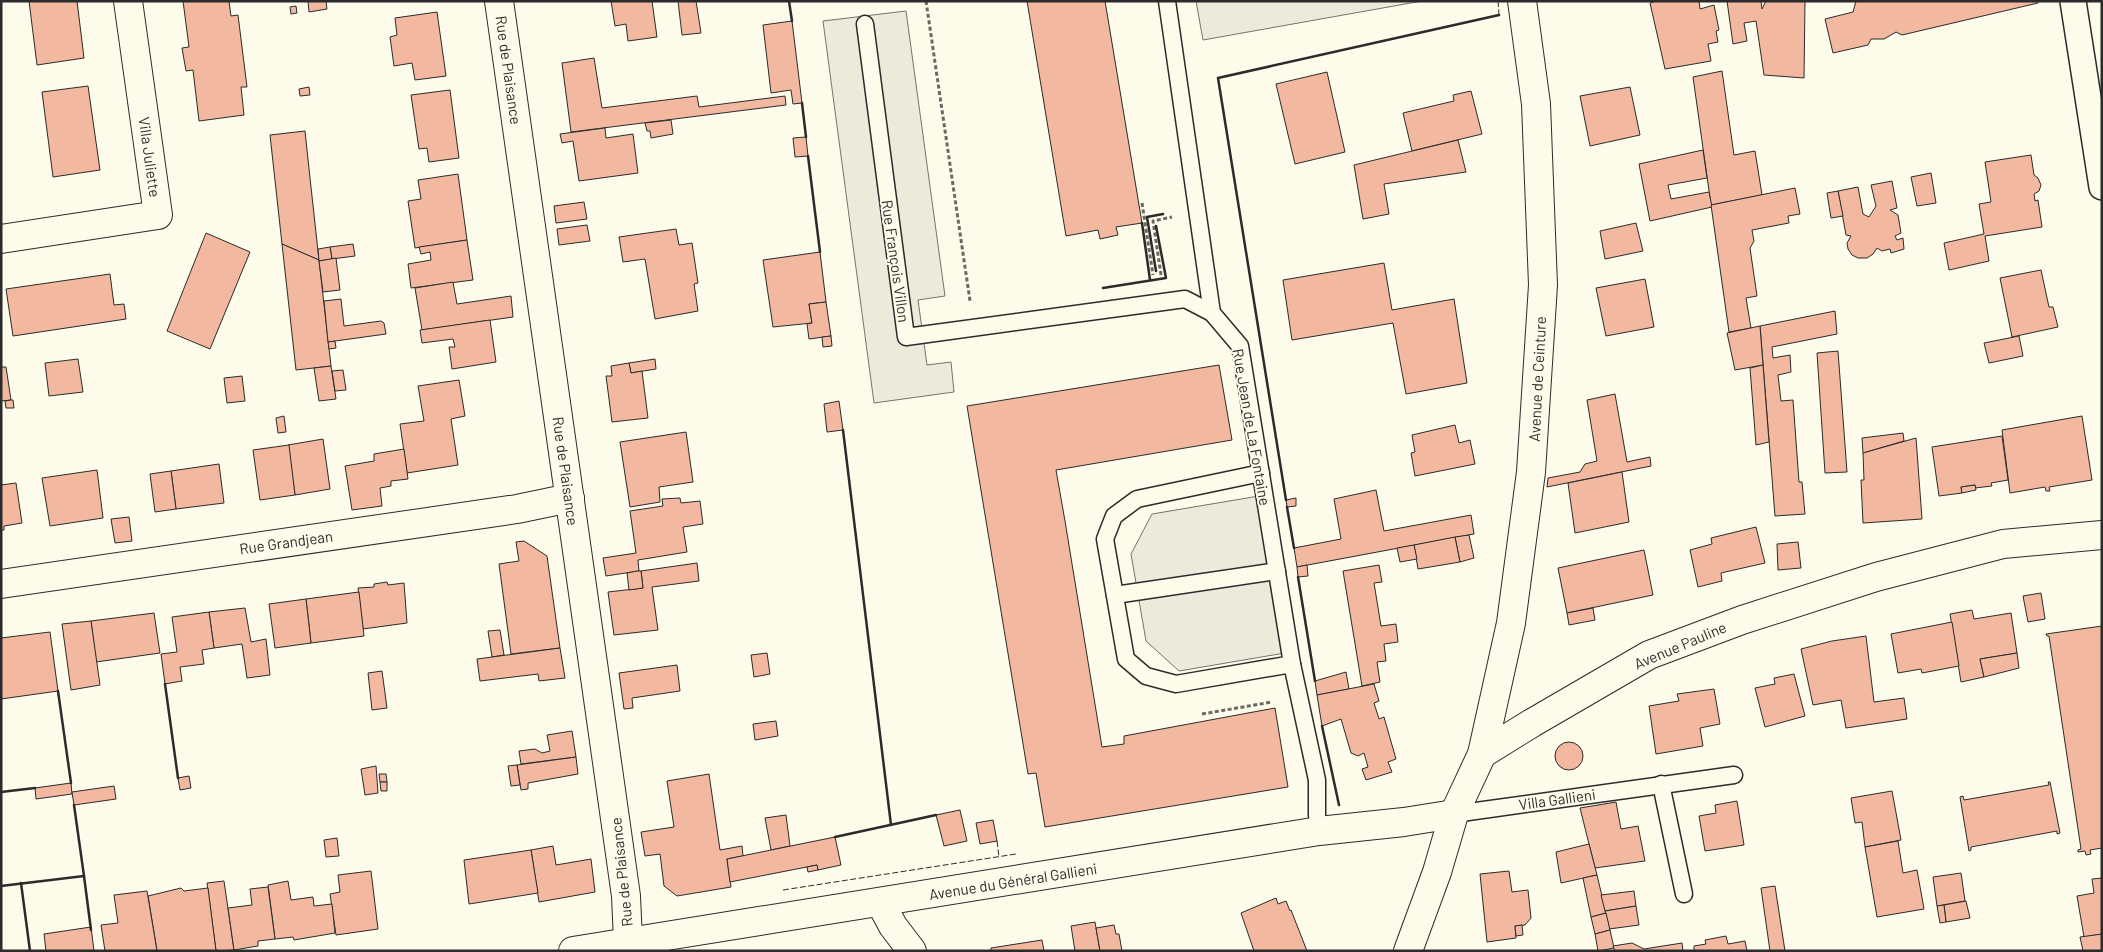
<svg xmlns="http://www.w3.org/2000/svg" width="2103" height="952" font-family="Barlow,sans-serif">
<style>
.parking{fill:#eceadb;stroke:#74746e}
.building{fill:#f2b8a0;stroke:#2b2b2b}
.lines{fill:none;stroke-linecap:round;stroke-linejoin:round}
.service-casing{stroke:#2b2b2b;stroke-width:19}
.pedestrian-casing{stroke:#2b2b2b;stroke-width:28}
.minor-casing{stroke:#2b2b2b;stroke-width:30}
.path{stroke:#6a6964;stroke-width:3;stroke-dasharray:4 2.5;stroke-linecap:butt}
.service{stroke:#fdfbea;stroke-width:16}
.pedestrian{stroke:#fdfbea;stroke-width:25}
.minor{stroke:#fdfbea;stroke-width:28}
.fence{stroke:#2b2b2b;stroke-width:1;stroke-dasharray:6 2.5;stroke-linecap:butt}
.wall{stroke:#2b2b2b;stroke-width:2.5}
.labels{text-anchor:middle;dominant-baseline:central;stroke-width:4;stroke-linejoin:round;paint-order:stroke}
.street-label{font-size:15px;fill:#2b2b2b;stroke:#fdfbea}
</style>
<rect width="100%" height="100%" fill="#fdfbea"/>
<g class="parking">
<polygon points="1196,1 1422,1 1203,40"/>
<polygon points="906,11 945,296 918,300 927,365 951,362 954,392 874,403 823,21"/>
<polygon points="1259,496 1285,653 1179,671 1146,641 1131,554 1152,514"/>
</g>
<g class="building">
<polygon points="29,1 77,1 84,58 37,65"/>
<polygon points="183,1 229,1 231,16 238,15 247,87 241,87 244,115 199,121 193,70 186,71 182,48 189,47"/>
<polygon points="308,1 326,1 327,9 309,12"/>
<polygon points="611,1 652,1 657,37 628,41 626,24 615,26"/>
<polygon points="678,1 696,1 701,33 682,35"/>
<polygon points="1027,1 1105,1 1142,223 1116,227 1118,235 1100,239 1098,230 1066,236"/>
<polygon points="1656,1 1699,1 1700,9 1714,5 1719,30 1716,31 1718,42 1708,44 1711,61 1665,69 1650,3"/>
<polygon points="1727,1 1761,1 1762,9 1766,1 1805,1 1804,78 1764,75 1756,21 1744,23 1747,41 1733,44"/>
<polygon points="1856,1 2037,1 2038,3 1902,35 1896,32 1884,39 1871,39 1868,45 1833,53 1825,19 1853,12"/>
<polygon points="296,6 297,13 291,14 290,7"/>
<polygon points="437,12 446,76 415,80 412,63 394,66 390,37 397,35 395,18"/>
<polygon points="792,21 802,103 793,104 791,90 771,93 763,25"/>
<polygon points="594,58 602,108 697,96 699,107 785,96 786,105 571,132 562,63"/>
<polygon points="1722,71 1734,155 1755,151 1762,195 1711,205 1693,77"/>
<polygon points="1327,72 1345,152 1295,164 1276,84"/>
<polygon points="88,86 100,170 53,177 42,92"/>
<polygon points="309,87 310,95 300,96 299,89"/>
<polygon points="1630,87 1640,135 1590,146 1580,96"/>
<polygon points="450,90 459,158 429,162 427,148 419,149 411,95"/>
<polygon points="1471,91 1482,134 1412,151 1403,113 1454,101 1453,95"/>
<polygon points="671,120 673,134 651,138 650,131 647,131 645,123"/>
<polygon points="605,128 606,138 633,134 638,173 579,181 573,141 562,143 560,134"/>
<polygon points="305,131 310,178 319,260 282,244 270,135"/>
<polygon points="806,137 808,156 795,157 793,138"/>
<polygon points="1458,140 1466,172 1384,184 1389,214 1363,219 1354,165"/>
<polygon points="1703,150 1707,178 1668,185 1671,199 1709,192 1712,207 1650,221 1639,164"/>
<polygon points="2031,155 2034,175 2038,178 2041,185 2039,191 2034,194 2035,201 2038,200 2042,227 1985,236 1989,261 1949,270 1944,243 1984,234 1979,204 1991,202 1985,162"/>
<polygon points="1931,173 1936,203 1917,206 1911,177"/>
<polygon points="458,174 467,240 415,248 408,201 421,199 418,180"/>
<polygon points="1892,181 1897,208 1890,210 1898,215 1901,233 1895,236 1897,240 1903,238 1904,249 1891,253 1890,249 1882,251 1877,248 1873,254 1867,258 1858,258 1852,255 1848,249 1847,243 1851,236 1846,235 1838,191 1858,187 1863,214 1869,217 1876,206 1871,185"/>
<polygon points="1795,188 1800,214 1788,216 1789,223 1752,230 1754,241 1750,248 1757,296 1746,298 1751,328 1729,332 1711,205"/>
<polygon points="1838,191 1843,216 1831,218 1827,193"/>
<polygon points="584,202 587,219 556,223 554,206"/>
<polygon points="1636,223 1643,251 1605,259 1600,231"/>
<polygon points="587,225 590,241 559,245 557,229"/>
<polygon points="676,229 679,245 692,243 698,283 694,284 698,311 655,319 645,259 623,262 619,237"/>
<polygon points="206,233 250,252 210,349 167,331"/>
<polygon points="467,240 473,280 411,288 408,264 431,260 430,252 421,254 419,247"/>
<polygon points="282,244 319,260 331,366 296,370"/>
<polygon points="353,244 355,256 332,259 330,247"/>
<polygon points="330,247 332,259 319,261 318,249"/>
<polygon points="820,252 826,302 809,304 812,323 773,327 763,260"/>
<polygon points="336,258 340,290 323,292 319,261"/>
<polygon points="1384,263 1392,310 1454,299 1467,383 1406,394 1393,323 1292,340 1283,280"/>
<polygon points="2041,270 2049,307 2053,307 2058,327 2012,337 2000,278"/>
<polygon points="110,274 114,305 124,304 126,319 13,336 6,289"/>
<polygon points="1645,279 1654,327 1606,336 1596,288"/>
<polygon points="453,282 457,304 511,296 513,317 422,330 415,288"/>
<polygon points="341,299 344,326 381,321 384,323 386,334 328,342 324,301"/>
<polygon points="826,302 831,336 809,339 807,324 812,323 809,304"/>
<polygon points="1835,311 1837,334 1772,347 1773,358 1790,355 1791,372 1778,375 1781,401 1793,400 1799,482 1802,482 1805,514 1775,516 1760,326"/>
<polygon points="490,320 496,362 452,369 449,347 455,347 453,339 422,343 420,330"/>
<polygon points="1760,326 1763,365 1735,370 1727,333"/>
<polygon points="831,336 832,346 823,347 822,337"/>
<polygon points="2019,336 2023,356 1989,363 1984,343"/>
<polygon points="335,341 336,348 329,349 328,342"/>
<polygon points="1838,351 1847,472 1825,473 1817,353"/>
<polygon points="78,359 83,392 49,396 45,363"/>
<polygon points="655,359 656,369 631,373 629,363"/>
<polygon points="629,363 631,373 642,371 648,418 612,422 606,376 612,376 611,366"/>
<polygon points="1219,365 1232,440 1056,470 1065,521 1102,747 1124,744 1124,736 1275,708 1288,787 1045,827 1036,773 1028,774 967,406"/>
<polygon points="1763,365 1769,442 1756,445 1750,368"/>
<polygon points="331,366 336,399 319,401 314,368"/>
<polygon points="1,367 6,367 11,400 1,401"/>
<polygon points="343,370 346,390 335,391 332,371"/>
<polygon points="242,376 245,401 227,403 224,378"/>
<polygon points="459,380 465,416 451,419 458,465 407,473 400,424 424,421 418,386"/>
<polygon points="1615,394 1627,462 1650,457 1651,466 1547,487 1548,478 1580,472 1585,464 1597,461 1587,400"/>
<polygon points="11,400 13,400 14,408 6,408 5,401"/>
<polygon points="839,401 843,430 827,432 824,404"/>
<polygon points="284,416 286,432 278,433 276,418"/>
<polygon points="2082,416 2092,480 2049,487 2050,491 2046,491 2045,487 2010,493 2002,430"/>
<polygon points="1455,425 1459,443 1470,440 1475,464 1415,476 1411,453 1415,452 1412,435"/>
<polygon points="686,432 693,482 659,487 660,502 630,507 620,442"/>
<polygon points="1903,433 1904,441 1863,453 1862,438"/>
<polygon points="2002,436 2008,480 1991,483 1992,486 1975,488 1975,485 1961,487 1962,493 1939,496 1932,447"/>
<polygon points="1916,438 1922,519 1863,523 1861,480 1864,480 1863,453"/>
<polygon points="323,439 330,489 295,495 288,445"/>
<polygon points="289,445 295,495 260,500 253,450"/>
<polygon points="404,449 408,479 391,481 391,486 380,488 382,506 352,510 345,466 374,461 374,454"/>
<polygon points="219,464 224,503 176,509 171,471"/>
<polygon points="97,470 103,518 50,526 42,478"/>
<polygon points="171,471 176,509 155,512 150,474"/>
<polygon points="1622,472 1629,522 1575,533 1568,483"/>
<polygon points="16,483 22,523 4,526 4,530 1,530 1,485"/>
<polygon points="1975,485 1976,490 1962,493 1961,487"/>
<polygon points="1376,490 1384,531 1471,515 1474,534 1297,567 1294,548 1341,539 1334,499"/>
<polygon points="680,498 681,503 700,501 703,524 683,527 687,552 638,560 639,571 606,576 603,558 636,553 630,511 663,506 662,499"/>
<polygon points="1296,498 1296,506 1287,507 1286,500"/>
<polygon points="129,517 132,541 115,543 111,519"/>
<polygon points="1756,527 1765,563 1721,573 1722,581 1698,587 1690,550 1712,544 1711,538"/>
<polygon points="1469,535 1474,558 1460,562 1455,537"/>
<polygon points="1455,537 1460,562 1418,569 1414,545"/>
<polygon points="524,541 547,556 560,648 511,654 499,564 519,561 516,542"/>
<polygon points="1798,542 1801,568 1778,570 1777,544"/>
<polygon points="1414,545 1417,559 1400,562 1397,548"/>
<polygon points="1644,550 1653,595 1567,613 1558,568"/>
<polygon points="697,563 699,581 652,587 658,630 614,635 608,592 643,588 641,571"/>
<polygon points="1307,565 1308,576 1298,577 1297,567"/>
<polygon points="1379,565 1382,582 1374,583 1381,626 1396,624 1398,642 1384,644 1386,661 1377,662 1380,682 1362,686 1343,571"/>
<polygon points="637,571 641,571 643,588 629,590 627,573"/>
<polygon points="387,582 388,585 404,583 407,623 363,629 358,588 374,587 374,584"/>
<polygon points="359,592 364,636 311,643 306,599"/>
<polygon points="2041,593 2045,619 2028,622 2023,596"/>
<polygon points="306,599 311,643 275,648 269,604"/>
<polygon points="245,608 251,642 266,639 270,675 247,678 242,644 214,648 209,612"/>
<polygon points="1593,608 1595,620 1569,625 1567,613"/>
<polygon points="1972,610 1974,619 2011,613 2017,653 1980,659 1984,677 1961,682 1950,614"/>
<polygon points="209,612 214,648 202,650 204,664 180,667 182,681 165,684 161,654 177,652 172,617"/>
<polygon points="154,613 160,653 96,662 91,621"/>
<polygon points="91,621 100,685 71,690 62,624"/>
<polygon points="1952,622 1959,666 1922,673 1921,669 1898,673 1891,634"/>
<polygon points="2102,626 2102,848 2090,850 2091,854 2086,855 2085,851 2078,852 2078,850 2081,849 2049,636 2047,636 2046,634"/>
<polygon points="500,630 504,655 492,657 488,631"/>
<polygon points="50,632 58,691 1,699 1,638"/>
<polygon points="1866,636 1874,702 1904,698 1907,719 1846,728 1841,700 1813,705 1801,649 1832,641"/>
<polygon points="560,648 565,678 539,681 538,674 480,681 477,659"/>
<polygon points="767,653 770,674 754,677 751,655"/>
<polygon points="2017,653 2019,668 1984,677 1980,659"/>
<polygon points="677,665 680,691 632,698 633,708 624,709 619,673"/>
<polygon points="382,671 387,708 372,710 368,673"/>
<polygon points="1346,672 1349,689 1317,695 1315,681"/>
<polygon points="1794,674 1805,716 1765,727 1755,688 1775,684 1774,678"/>
<polygon points="1374,684 1379,701 1374,703 1379,719 1384,717 1396,759 1388,762 1392,772 1366,780 1362,769 1368,767 1364,753 1358,756 1351,753 1341,719 1322,726 1317,695"/>
<polygon points="1714,689 1720,724 1700,728 1703,746 1656,754 1649,706 1679,701 1677,694"/>
<polygon points="776,721 778,736 755,740 753,724"/>
<polygon points="572,731 576,757 521,764 519,751 535,749 542,753 550,751 547,735"/>
<circle cx="1569" cy="756" r="14"/>
<polygon points="576,757 578,774 528,783 528,789 521,790 517,765"/>
<polygon points="517,765 520,785 511,786 508,766"/>
<polygon points="376,766 378,793 365,795 361,769"/>
<polygon points="379,774 386,774 387,782 380,782"/>
<polygon points="709,774 720,850 742,846 743,856 727,859 731,887 677,896 664,886 660,854 645,856 641,832 674,827 667,781"/>
<polygon points="189,776 191,788 180,790 178,778"/>
<polygon points="380,782 387,782 387,791 381,791"/>
<polygon points="2048,782 2050,782 2060,833 2057,834 2057,831 1971,847 1971,850 1969,851 1960,797 1963,796 1964,800 2049,785"/>
<polygon points="71,783 72,794 36,799 35,788"/>
<polygon points="114,786 116,799 74,805 72,792"/>
<polygon points="1892,791 1901,840 1865,847 1862,822 1855,823 1851,798"/>
<polygon points="1737,801 1744,845 1705,851 1699,816 1716,813 1715,805"/>
<polygon points="1616,802 1621,829 1638,826 1645,861 1595,868 1580,808"/>
<polygon points="960,810 967,841 944,846 936,815"/>
<polygon points="786,815 790,846 771,850 765,818"/>
<polygon points="993,820 997,841 980,844 976,823"/>
<polygon points="835,837 841,865 818,870 817,865 730,882 727,859"/>
<polygon points="337,838 339,856 326,857 324,840"/>
<polygon points="1898,841 1903,873 1917,870 1924,909 1877,917 1865,847"/>
<polygon points="1589,844 1597,875 1561,883 1556,852"/>
<polygon points="553,846 556,865 591,859 595,892 539,902 531,850"/>
<polygon points="531,850 538,893 469,904 464,860"/>
<polygon points="817,865 818,870 808,872 807,867"/>
<polygon points="371,871 378,929 336,935 330,894 340,892 338,875"/>
<polygon points="1509,871 1512,892 1528,890 1531,918 1525,925 1515,926 1516,938 1487,942 1480,874"/>
<polygon points="1961,873 1965,901 1937,906 1933,877"/>
<polygon points="1597,875 1606,913 1591,917 1583,878"/>
<polygon points="2102,878 2102,934 2084,937 2077,896 2094,893 2092,879"/>
<polygon points="224,881 234,950 216,951 207,883"/>
<polygon points="288,881 291,900 313,897 314,906 332,904 335,933 294,940 293,937 275,939 268,885"/>
<polygon points="1775,886 1785,951 1770,951 1761,888"/>
<polygon points="268,887 275,939 258,941 258,946 234,950 228,908 252,905 250,889"/>
<polygon points="181,888 184,891 208,888 216,951 157,951 148,896"/>
<polygon points="147,891 157,951 105,951 101,925 118,923 114,895"/>
<polygon points="1634,891 1636,906 1605,911 1601,895"/>
<polygon points="1276,898 1278,904 1286,901 1290,911 1291,910 1307,951 1254,951 1241,913"/>
<polygon points="1966,901 1970,918 1946,922 1944,905"/>
<polygon points="1944,905 1946,922 1940,923 1937,906"/>
<polygon points="1636,906 1639,925 1609,929 1605,911"/>
<polygon points="1606,913 1610,930 1595,934 1591,917"/>
<polygon points="1095,922 1100,951 1075,951 1071,926"/>
<polygon points="1114,925 1116,934 1119,934 1122,951 1100,951 1096,928"/>
<polygon points="1522,925 1523,935 1516,936 1515,926"/>
<polygon points="91,927 94,951 46,951 44,934"/>
<polygon points="1610,930 1614,948 1598,951 1595,934"/>
<polygon points="2102,934 2102,951 2083,951 2080,937"/>
<polygon points="1726,936 1728,944 1745,941 1747,951 1694,951 1694,946 1706,944 1705,940"/>
<polygon points="1042,940 1044,951 991,951 991,948"/>
<polygon points="1632,943 1644,949 1682,943 1683,951 1615,951 1613,946"/>
</g>
<g class="lines">
<g class="service-casing">
<g id="service">
<polyline points="1167,1 1212,313 1240,346 1292,664 1317,780 1317,815 1319,831"/>
<polyline points="865,24 906,337 1185,299 1212,313"/>
<polyline points="1261,473 1137,499 1114,516 1105,539 1126,659 1146,676 1176,684 1292,664"/>
<polyline points="1115,595 1277,571"/>
<polyline points="1661,784 1684,894"/>
<polyline points="1454,814 1734,775"/>
</g>
</g>
<g class="pedestrian-casing">
<polyline id="pedestrian" points="2073,1 2102,187"/>
</g>
<g class="minor-casing">
<g id="minor">
<polyline points="499,1 626,896 628,941"/>
<polyline points="1,239 158,215 128,1"/>
<polyline points="1,584 517,509 570,498"/>
<polyline points="1482,754 1511,623 1531,472 1543,285 1536,104 1522,1"/>
<polyline points="880,902 893,926 912,951"/>
<polyline points="573,951 1319,831 1404,822 1454,814"/>
<polyline points="1408,951 1437,872 1454,814 1482,754 1532,723 1649,655 1742,620 1876,577 2003,544 2102,535"/>
</g>
</g>
<g class="path">
<polyline points="926,1 970,301"/>
<polyline points="1142,203 1153,275"/>
<polyline points="1161,275 1153,221 1172,217"/>
<polyline points="1202,714 1272,702"/>
</g>
<use href="#service" class="service"/>
<use href="#pedestrian" class="pedestrian"/>
<use href="#minor" class="minor"/>
<g class="fence">
<polyline points="1498,1 1499,15"/>
<polyline points="997,841 999,857"/>
<polyline points="783,890 1016,854"/>
</g>
<g class="wall">
<polyline points="789,1 792,21"/>
<polyline points="802,103 806,137"/>
<polyline points="808,156 820,252"/>
<polyline points="1142,223 1150,280"/>
<polyline points="1156,271 1147,217 1163,214"/>
<polyline points="1103,288 1166,278 1156,226"/>
<polyline points="843,430 891,825"/>
<polyline points="1286,500 1218,78 1499,15"/>
<polyline points="1287,507 1294,548"/>
<polyline points="1298,577 1315,681"/>
<polyline points="165,684 178,778"/>
<polyline points="58,691 71,783"/>
<polyline points="1322,726 1339,805"/>
<polyline points="1,792 35,788"/>
<polyline points="835,837 936,815"/>
<polyline points="84,876 91,930"/>
<polyline points="21,883 30,951"/>
<polyline points="1,886 84,876 74,805"/>
</g>
</g>
<g class="labels">
<g class="street-label">
<text transform="translate(509 70) rotate(82)">Rue de Plaisance</text>
<text transform="translate(150 157) rotate(82)">Villa Juliette</text>
<text transform="translate(896 261) rotate(82)">Rue François Villon</text>
<text transform="translate(1537 379) rotate(-87)">Avenue de Ceinture</text>
<text transform="translate(1252 427) rotate(80)">Rue Jean de La Fontaine</text>
<text transform="translate(566 471) rotate(82)">Rue de Plaisance</text>
<text transform="translate(286 542) rotate(-8)">Rue Grandjean</text>
<text transform="translate(1680 645) rotate(-23)">Avenue Pauline</text>
<text transform="translate(1557 799) rotate(-8)">Villa Gallieni</text>
<text transform="translate(621 872) rotate(-96)">Rue de Plaisance</text>
<text transform="translate(1013 881) rotate(-9)">Avenue du Général Gallieni</text>
</g>
</g>
<rect width="2103" height="952" fill="none" stroke="#2b2b2b" stroke-width="5"/>
</svg>
